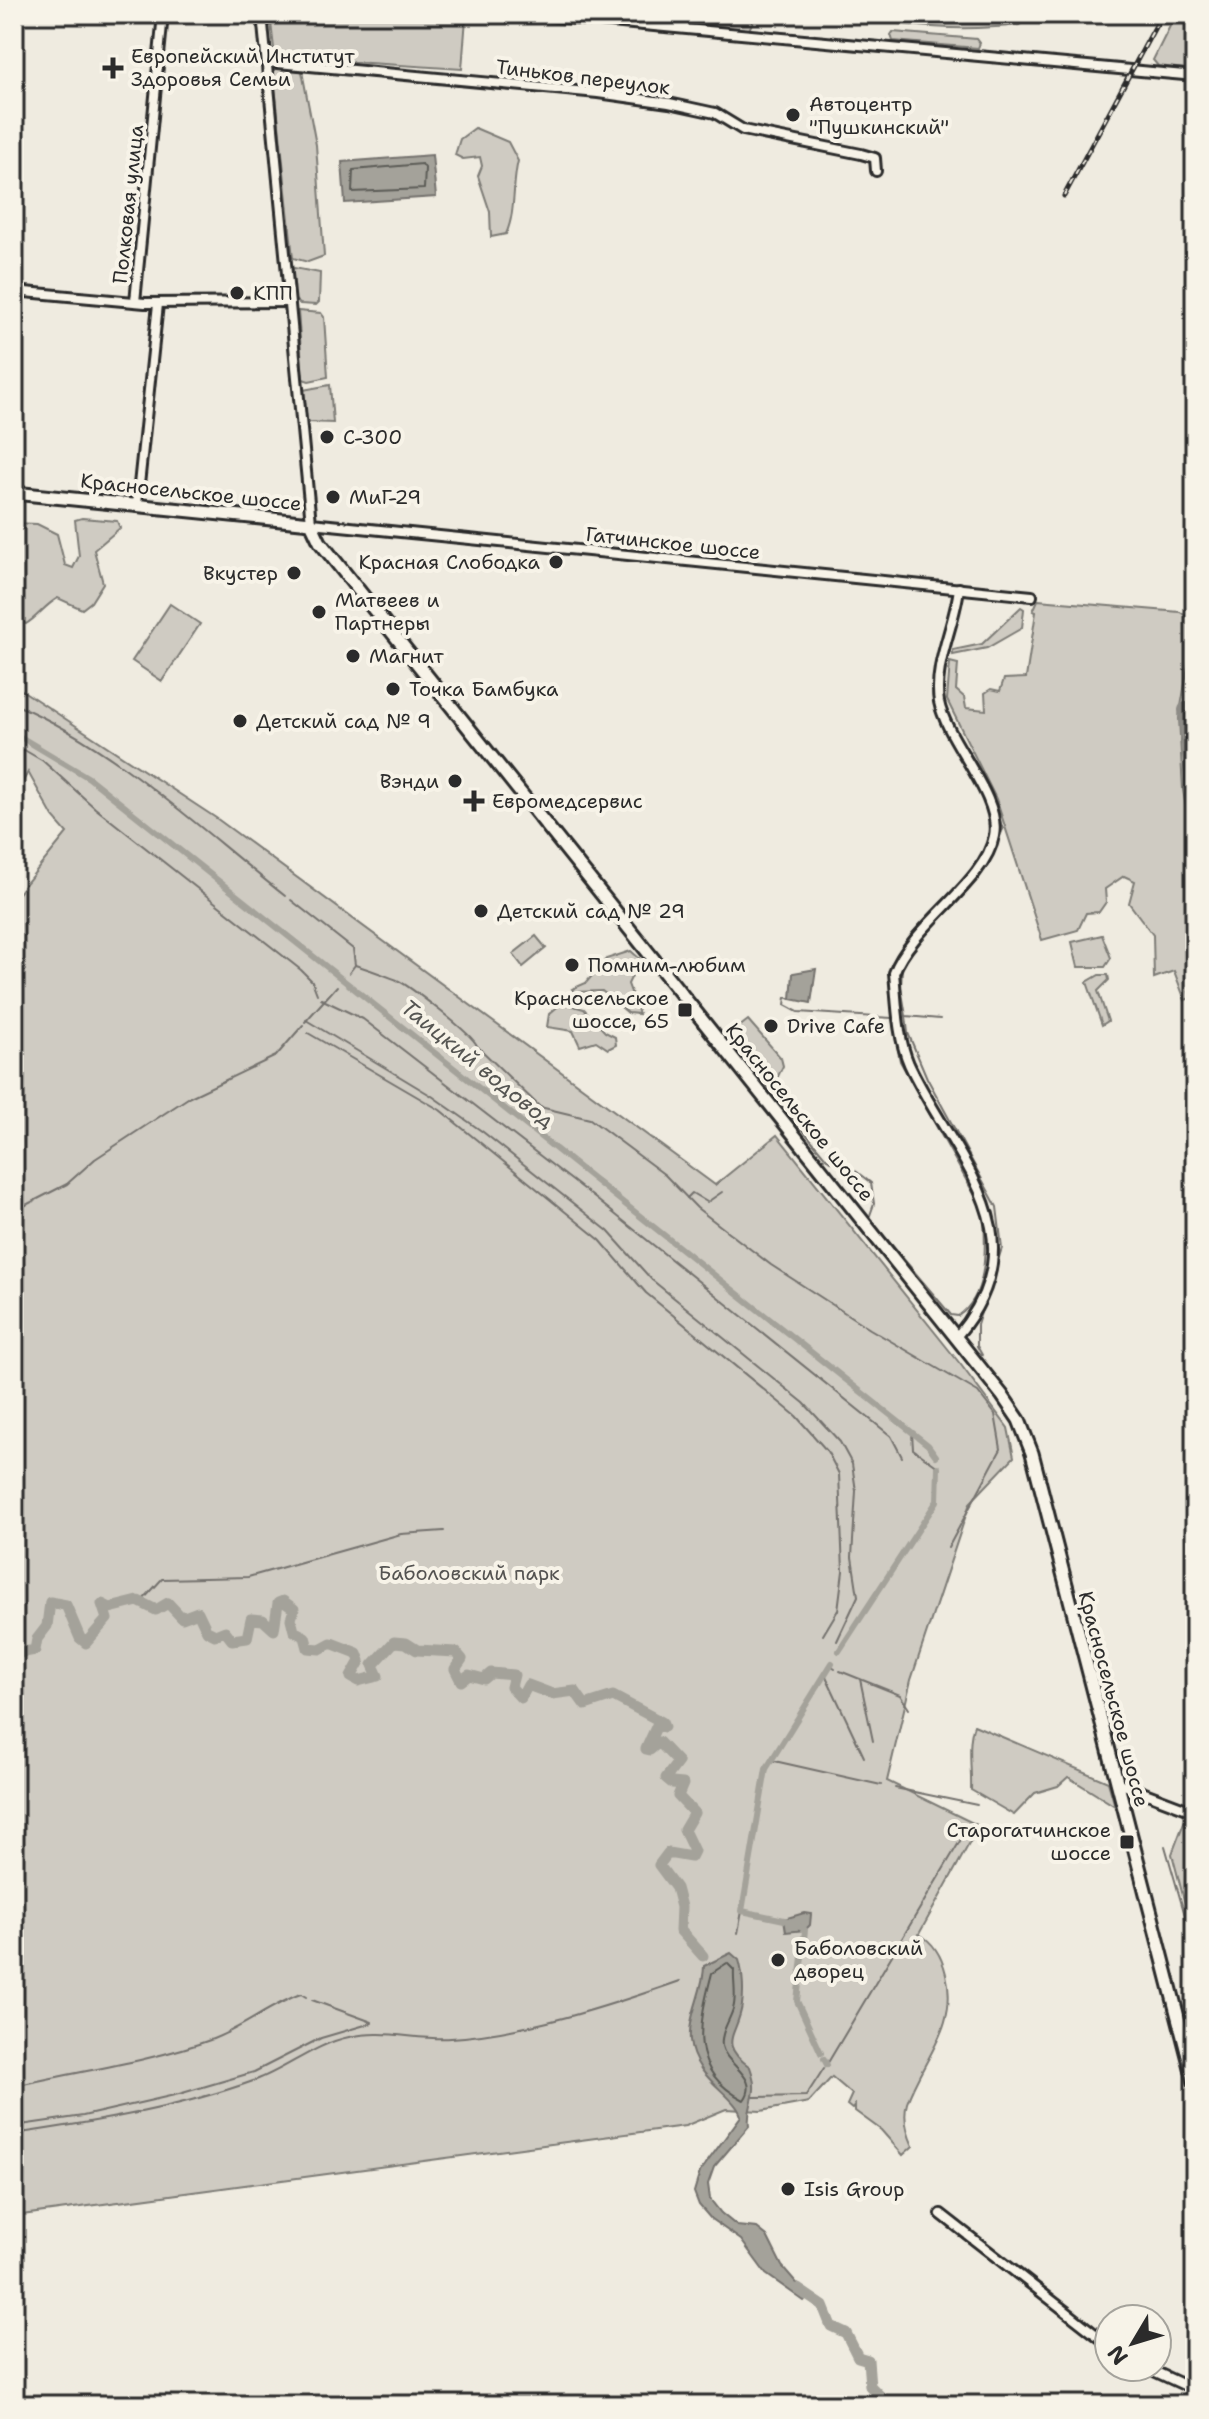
<svg xmlns="http://www.w3.org/2000/svg" width="1209" height="2419" font-family="'Shantell Sans',sans-serif">
<style>
.green{fill:#cfcbc2;stroke:#7d7b76;stroke-width:2}
.water{fill:#a4a29a;stroke:#74726e;stroke-width:2}
.lines{fill:none;stroke-linecap:round;stroke-linejoin:round}
.shore{stroke:#5b5b57;stroke-width:2}
.stream{stroke:#74726e;stroke-width:2}
.canal{stroke:#a4a29a;stroke-width:6}
.river{stroke:#a4a29a;stroke-width:11}
.taxiway{stroke:#8d8b86;stroke-width:16}
.minor-casing{stroke:#2b2b2b;stroke-width:14}
.major-casing{stroke:#2b2b2b;stroke-width:17}
.minor{stroke:#f7f3e8;stroke-width:8}
.major{stroke:#f7f3e8;stroke-width:11}
.rail-casing{stroke:#2b2b2b;stroke-width:5}
.rail{stroke:#f7f3e8;stroke-width:2;stroke-dasharray:6;stroke-linecap:butt}
.poi-dot{fill:#2b2b2b;stroke:#f7f3e8;stroke-width:3}
.labels{text-anchor:middle;dominant-baseline:central;stroke-width:8;stroke-linejoin:round;paint-order:stroke}
.poi-label{font-size:20px;fill:#2b2b2b;stroke:#f7f3e8;text-anchor:start}
.street-label{font-size:20px;fill:#2b2b2b;stroke:#f7f3e8}
.park-label{font-size:20px;fill:#545351;stroke:#f7f3e8}
.water-label{font-size:22px;font-style:italic;fill:#555552;stroke:#f7f3e8}
</style>
<rect width="100%" height="100%" fill="#efebe0"/>
<filter id="ink" filterUnits="userSpaceOnUse"><feTurbulence type="fractalNoise" baseFrequency=".0125" numOctaves="2"/><feDisplacementMap in="SourceGraphic" scale="16" xChannelSelector="R" yChannelSelector="G"/><feConvolveMatrix kernelMatrix="1 2 1 2 8 2 1 2 1" color-interpolation-filters="sRGB"/></filter>
<g filter="url(#ink)">
<g class="green">
<polygon points="270,14 429,14 466,18 462,69 275,57"/>
<polygon points="673,14 756,14 749,30 696,23 696,17"/>
<path d="M 857,14 L 1025,14 L 1025,21 L 1019,25 C 965,31 910,29 857,14 Z"/>
<polygon points="1176,14 1195,14 1195,70 1158,66 1153,60"/>
<polygon points="893,32 977,39 980,43 978,48 893,41 891,35"/>
<polygon points="273,67 302,71 316,145 324,256 308,262 293,258"/>
<path d="M 475,128 L 508,142 L 518,161 C 512,184 516,212 506,234 L 491,237 L 490,212 L 478,176 L 482,166 L 480,157 L 463,159 L 455,155 L 460,139 Z"/>
<polygon points="294,268 320,273 319,302 316,305 300,304 294,299 291,272"/>
<polygon points="298,311 321,313 324,317 328,377 309,381 303,379"/>
<polygon points="330,385 333,423 306,422 303,390"/>
<path d="M 82,518 L 117,521 L 120,528 L 94,550 L 103,583 L 91,602 L 82,609 L 58,598 C 45,605 39,616 26,624 L 14,618 L 14,523 L 37,524 L 57,534 L 65,565 L 73,568 L 79,556 L 75,520 Z"/>
<polygon points="1038,600 1180,612 1191,619 1195,626 1179,718 1183,790 1195,858 1195,996 1193,991 1189,992 1191,998 1185,1000 1174,971 1154,978 1153,935 1129,903 1135,881 1124,876 1105,889 1106,902 1099,912 1086,913 1078,930 1042,940 996,799 947,700 950,662 958,664 956,690 964,697 966,708 986,710 985,693 991,689 1000,691 1004,679 1026,678 1036,612 1033,611"/>
<polygon points="170,604 200,624 162,681 132,661"/>
<polygon points="1021,607 1024,609 1022,628 987,648 953,655 953,650 982,644"/>
<path d="M 14,685 L 216,818 L 715,1185 L 777,1135 L 961,1365 L 1008,1428 L 1014,1457 L 970,1503 L 911,1680 L 887,1781 L 979,1826 L 919,1934 C 935,1943 942,1957 946,1974 C 959,2026 923,2058 907,2103 C 903,2117 907,2133 913,2146 L 903,2155 L 881,2130 L 855,2111 L 855,2105 L 852,2109 L 847,2105 L 852,2094 L 832,2077 L 809,2102 L 761,2111 L 726,2109 L 685,2126 L 14,2216 L 14,898 L 67,833 L 53,817 L 28,772 L 14,798 Z"/>
<polygon points="1102,935 1111,958 1105,967 1078,967 1072,942"/>
<polygon points="536,936 546,948 523,967 513,954"/>
<polygon points="631,951 640,959 628,984 639,1014 628,1013 602,991 574,992 572,989 586,983 606,959"/>
<polygon points="1099,975 1108,975 1109,980 1098,991 1108,1021 1102,1025 1087,982"/>
<polygon points="562,1003 584,1009 605,1032 615,1037 616,1045 608,1049 596,1041 580,1046 573,1031 547,1027 549,1014"/>
<polygon points="748,1020 781,1058 783,1066 771,1091 725,1038"/>
<path d="M 974,1725 L 1108,1782 L 1115,1806 L 1068,1777 L 1058,1786 L 1035,1793 L 1014,1815 L 971,1790 C 972,1770 967,1743 974,1725 Z"/>
<polygon points="1186,1817 1195,1821 1195,1942 1172,1854"/>
</g>
<g class="water">
<polygon points="432,155 436,197 345,203 342,162"/>
<polygon points="816,969 811,1003 791,999 793,973"/>
<polygon points="804,1913 811,1914 810,1925 805,1930 786,1932 784,1919"/>
<path d="M 731,1953 L 739,1960 C 743,1973 744,1992 742,2005 C 738,2035 716,2043 750,2067 C 761,2097 746,2102 749,2126 L 714,2167 L 708,2184 L 710,2199 L 721,2213 L 737,2226 L 757,2228 L 767,2236 L 782,2266 L 808,2296 L 804,2301 L 766,2274 L 741,2240 L 711,2219 L 699,2205 L 694,2192 L 700,2172 L 741,2116 C 735,2094 693,2078 690,2040 C 688,2015 704,1990 704,1966 Z"/>
</g>
<g class="lines">
<g class="shore">
<polygon points="422,164 425,168 424,189 352,192 353,170"/>
<path d="M 727,1963 L 734,1970 C 733,1982 737,1997 733,2009 C 730,2020 720,2033 722,2046 C 726,2066 761,2077 744,2100 C 687,2071 699,2023 712,1973 Z"/>
</g>
<g class="stream">
<path d="M 14,704 C 113,745 201,830 285,896"/>
<polyline points="945,708 942,698 947,655"/>
<polyline points="947,714 970,758"/>
<polyline points="14,744 43,761 95,808 301,970 312,981 317,994"/>
<polyline points="996,810 1003,829 996,846"/>
<polyline points="291,900 353,949 355,965 349,973"/>
<path d="M 355,965 C 369,969 384,975 397,980 C 408,985 474,1035 477,1046 L 540,1107 L 590,1119 L 665,1175 L 697,1208 L 771,1265 L 870,1329 L 978,1392 L 995,1414 L 1001,1449 L 948,1548"/>
<polyline points="902,968 901,987 906,1016 940,1019"/>
<polyline points="321,999 363,1019 596,1199 891,1436 902,1457"/>
<polyline points="791,999 786,997 785,1005 798,1012 892,1018 900,1061 979,1203"/>
<polyline points="906,1016 908,1033 927,1078 997,1207 1002,1248 977,1325 977,1346 982,1355"/>
<polyline points="306,1020 432,1096 483,1132 608,1231 652,1280 804,1403 840,1442 852,1464 856,1491 852,1557 858,1596 837,1641"/>
<polyline points="305,1022 337,986"/>
<polyline points="308,1033 440,1110 600,1240 646,1293 796,1416 827,1451 839,1474 843,1571 838,1610 823,1635"/>
<polyline points="728,1037 771,1086"/>
<path d="M 784,1089 L 778,1100 L 827,1159 L 857,1172 L 871,1183 L 874,1204 L 869,1218 L 951,1315 L 958,1316 C 987,1297 986,1251 984,1221"/>
<polyline points="687,1198 692,1193 707,1202"/>
<polyline points="709,1201 722,1192"/>
<polyline points="14,1211 67,1184 95,1159 188,1098 276,1056 303,1025"/>
<polyline points="912,1433 913,1449 938,1467"/>
<polyline points="141,1602 162,1579 248,1577 401,1534 444,1531"/>
<polyline points="830,1665 835,1668"/>
<polyline points="840,1671 900,1695 909,1709"/>
<polyline points="825,1674 864,1757"/>
<polyline points="860,1679 873,1741"/>
<polyline points="770,1760 881,1785"/>
<polyline points="895,1788 977,1805"/>
<polyline points="1165,1846 1195,1950"/>
<polyline points="738,1933 742,1911"/>
<polyline points="312,2000 372,2022"/>
<polyline points="826,2066 963,1836"/>
<path d="M 14,2086 C 79,2071 150,2062 213,2039 C 244,2027 270,2005 301,1994 L 306,1997"/>
<polyline points="754,2097 806,2096 824,2068"/>
<polyline points="14,2126 83,2116 179,2094 254,2072 321,2038 372,2023"/>
<path d="M 14,2134 C 95,2122 179,2108 256,2080 C 288,2068 315,2044 349,2037 C 384,2029 416,2040 451,2038 C 526,2033 609,2006 680,1981"/>
</g>
<g class="canal">
<polyline points="14,733 89,778 928,1445 936,1456"/>
<polyline points="839,1651 937,1501 938,1467"/>
<polyline points="789,1921 742,1911 766,1769 832,1663"/>
<polyline points="799,1926 805,1930 797,2001 821,2053"/>
<polyline points="824,2059 827,2065"/>
</g>
<g class="river">
<polyline points="14,1654 35,1650 37,1639 47,1626 50,1602 66,1605 80,1638 86,1643 107,1619 102,1604 110,1608 138,1601 156,1610 168,1603 182,1618 198,1612 207,1631 215,1635 225,1631 232,1640 247,1638 251,1619 263,1620 274,1630 278,1603 283,1601 294,1609 291,1619 294,1631 305,1637 308,1648 320,1649 331,1643 357,1653 360,1661 351,1677 358,1681 378,1676 373,1665 394,1642 406,1643 417,1650 456,1652 462,1659 455,1669 461,1681 469,1675 484,1679 491,1673 514,1675 511,1687 521,1698 528,1685 552,1694 575,1691 585,1705 613,1696 662,1722 664,1727 657,1725 646,1749 650,1750 659,1742 678,1762 666,1778 672,1783 683,1784 678,1796 694,1813 684,1830 694,1851 691,1857 668,1853 659,1865 676,1888 681,1907 680,1930 703,1956"/>
<polyline points="798,2289 823,2306 831,2326 846,2333 858,2357 868,2360 870,2386 889,2405"/>
</g>
<polyline class="taxiway" points="1195,711 1186,710 1195,811"/>
<g class="minor-casing">
<g id="minor">
<polyline points="262,14 311,523 1032,596"/>
<polyline points="524,14 1195,76"/>
<polyline points="267,62 598,93 669,103 715,113 743,130 861,154 875,158 876,171"/>
<polyline points="14,291 145,303 289,302"/>
<polyline points="135,302 163,14"/>
<polyline points="137,504 158,304"/>
<path d="M 957,1336 C 1044,1233 952,1157 909,1064 C 897,1036 897,1002 894,973 C 912,925 986,882 994,836 C 1002,797 947,742 939,702 C 933,665 955,625 959,588"/>
<polyline points="1116,1782 1195,1812"/>
<polyline points="941,2214 1109,2345"/>
<polyline points="1145,2367 1195,2390"/>
</g>
</g>
<g class="major-casing">
<polyline id="major" points="14,493 311,523 320,542 1002,1395 1019,1420 1032,1453 1195,2083"/>
</g>
<use href="#minor" class="minor"/>
<use href="#major" class="major"/>
<g class="rail-casing">
<polyline id="rail" points="1064,196 1162,14"/>
</g>
<use href="#rail" class="rail"/>
</g>
</g>
<g class="poi-dot">
<path d="M109 56h8v8h8v8h-8v8h-8v-8h-8v-8h8z"/>
<circle cx="793" cy="115" r="8"/>
<circle cx="237" cy="293" r="8"/>
<circle cx="327" cy="437" r="8"/>
<circle cx="333" cy="497" r="8"/>
<circle cx="556" cy="562" r="8"/>
<circle cx="294" cy="573" r="8"/>
<circle cx="319" cy="612" r="8"/>
<circle cx="353" cy="656" r="8"/>
<circle cx="393" cy="689" r="8"/>
<circle cx="240" cy="721" r="8"/>
<circle cx="455" cy="781" r="8"/>
<path d="M470 789h8v8h8v8h-8v8h-8v-8h-8v-8h8z"/>
<circle cx="481" cy="911" r="8"/>
<circle cx="572" cy="965" r="8"/>
<rect x="677" y="1002" width="16" height="16" rx="4"/>
<circle cx="771" cy="1026" r="8"/>
<rect x="1119" y="1834" width="16" height="16" rx="4"/>
<circle cx="778" cy="1960" r="8"/>
<circle cx="788" cy="2189" r="8"/>
</g>
<g class="labels">
<g class="poi-label">
<text x="131" y="56">Европейский Институт<tspan x="131" dy="23">Здоровья Семьи</tspan></text>
<text x="809" y="104">Автоцентр<tspan x="809" dy="23">"Пушкинский"</tspan></text>
<text x="253" y="293">КПП</text>
<text x="343" y="437">С-300</text>
<text x="349" y="497">МиГ-29</text>
<text x="540" y="562" text-anchor="end">Красная Слободка</text>
<text x="278" y="573" text-anchor="end">Вкустер</text>
<text x="335" y="600">Матвеев и<tspan x="335" dy="23">Партнеры</tspan></text>
<text x="369" y="656">Магнит</text>
<text x="409" y="689">Точка Бамбука</text>
<text x="256" y="721">Детский сад № 9</text>
<text x="439" y="781" text-anchor="end">Вэнди</text>
<text x="492" y="801">Евромедсервис</text>
<text x="497" y="911">Детский сад № 29</text>
<text x="588" y="965">Помним-любим</text>
<text x="669" y="998" text-anchor="end">Красносельское<tspan x="669" dy="23">шоссе, 65</tspan></text>
<text x="787" y="1026">Drive Cafe</text>
<text x="1111" y="1830" text-anchor="end">Старогатчинское<tspan x="1111" dy="23">шоссе</tspan></text>
<text x="794" y="1948">Баболовский<tspan x="794" dy="23">дворец</tspan></text>
<text x="804" y="2189">Isis Group</text>
</g>
<g class="street-label">
<text transform="translate(583 77) rotate(7)">Тиньков переулок</text>
<text transform="translate(128 204) rotate(-84)">Полковая улица</text>
<text transform="translate(191 492) rotate(6)">Красносельское шоссе</text>
<text transform="translate(673 543) rotate(6)">Гатчинское шоссе</text>
<text transform="translate(800 1112) rotate(51)">Красносельское шоссе</text>
<text transform="translate(1114 1699) rotate(75)">Красносельское шоссе</text>
</g>
<g class="park-label">
<text x="469" y="1573">Баболовский парк</text>
</g>
<g class="water-label">
<text transform="translate(478 1064) rotate(39)">Таицкий водовод</text>
</g>
</g>
<rect width="1209" height="2419" fill="none" stroke="#f7f3e8" stroke-width="48"/>
<rect x="24" y="24" width="1161" height="2371" fill="none" stroke="#2b2b2b" stroke-width="3" filter="url(#ink)"/>
<g transform="translate(1133 2343) rotate(232)"><circle r="38" fill="#f7f3e8" stroke="#a5a39c" stroke-width="2"/>
<path d="M0-6L14 30L0 20L-14 30Z" fill="#2b2b2b"/>
<text y="-12" font-size="22" font-weight="bold" text-anchor="middle" fill="#2b2b2b">N</text>
</g>
</svg>
